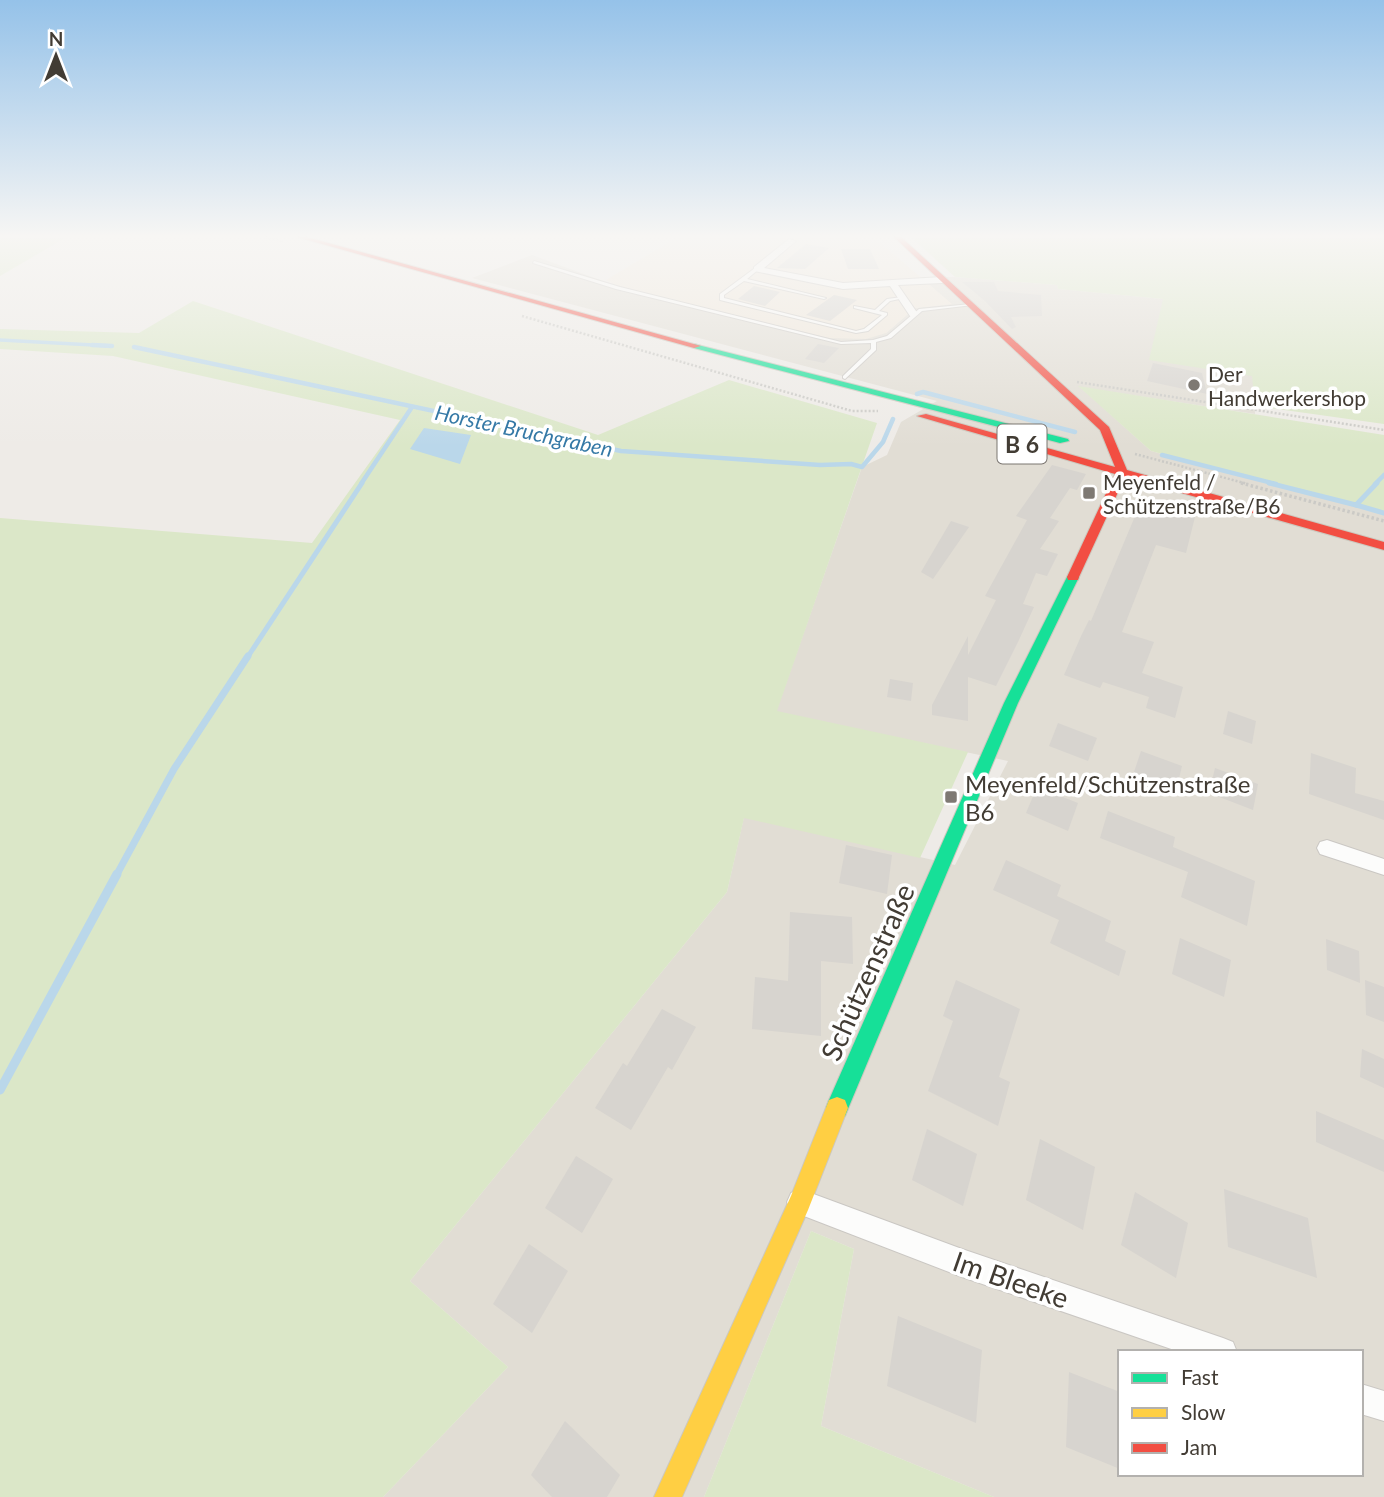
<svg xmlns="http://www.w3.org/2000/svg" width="1384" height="1497" font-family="Lato,sans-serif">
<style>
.residential{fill:#e1ddd4;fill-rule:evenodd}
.commercial{fill:#f0e7da}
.green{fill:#dbe7c8}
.water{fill:#bad7ea}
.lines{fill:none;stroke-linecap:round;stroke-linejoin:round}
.stream-far4{stroke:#bad7ea;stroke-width:3.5}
.stream-far3{stroke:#bad7ea;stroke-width:4.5}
.stream-far2{stroke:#bad7ea;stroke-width:5}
.stream-far1{stroke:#bad7ea;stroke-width:7}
.stream{stroke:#bad7ea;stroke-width:9}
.building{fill:#d7d4cf}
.lane-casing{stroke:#cac7c3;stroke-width:2}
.street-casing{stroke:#cac7c3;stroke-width:2}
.fast-casing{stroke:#ccc8be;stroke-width:2}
.slow-casing{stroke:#ccc8be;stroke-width:2}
.jam-casing{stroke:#ccc8be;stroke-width:2}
.path-far1{stroke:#cbcac6;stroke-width:2.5;stroke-dasharray:2 2;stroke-linecap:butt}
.path{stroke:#cbcac6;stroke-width:3.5;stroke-dasharray:2.5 2.5;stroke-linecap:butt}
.lane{fill:#fcfcfb;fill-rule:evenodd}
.street{fill:#fcfcfb;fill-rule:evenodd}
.fast{fill:#16e098;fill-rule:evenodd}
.slow{fill:#ffcf43;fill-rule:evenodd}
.jam{fill:#f24e42;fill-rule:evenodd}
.poi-dot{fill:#7e7973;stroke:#fff;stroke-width:2.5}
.labels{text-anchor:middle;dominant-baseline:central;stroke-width:7;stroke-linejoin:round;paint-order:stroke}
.far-poi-label{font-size:21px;fill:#423c34;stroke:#fff;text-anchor:start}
.far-water-label{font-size:21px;font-style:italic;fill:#3579a6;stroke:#fff}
.shield{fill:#fff;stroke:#7b7671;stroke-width:2}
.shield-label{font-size:23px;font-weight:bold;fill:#423c34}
.poi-label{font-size:24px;fill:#423c34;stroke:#fff;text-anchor:start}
.near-street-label{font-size:28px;fill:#423c34;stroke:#fff}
</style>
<rect width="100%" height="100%" fill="#eeebe7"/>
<path class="residential" d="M 532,255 L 619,287 L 886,333 L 915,308 L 951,304 L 921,277 L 955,277 L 1057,285 L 1058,289 L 1163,299 L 1253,376 L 1255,414 L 1080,387 L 1151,451 L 1384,513 L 1384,1497 L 994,1497 L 821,1426 L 854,1249 L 811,1231 L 704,1497 L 383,1497 L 508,1367 L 410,1281 L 727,892 L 744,817 L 955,865 L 1008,761 L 776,712 L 862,467 L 887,455 L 901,422 L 937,401 L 472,278 ZM 1120,1352 L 1361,1352 L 1361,1474 L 1120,1474 Z"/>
<polygon class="commercial" points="678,237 834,237 878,241 952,304 915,308 886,333 866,339 829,338 619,287 606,280"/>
<g class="green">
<polygon points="0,237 67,237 0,276"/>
<polygon points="911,237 1384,237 1384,424 1255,406 1252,376 1149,360 1163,299 1058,289 1057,285 955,277"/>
<polygon points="193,301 598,435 729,380 877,423 777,711 968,752 920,858 744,818 727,892 410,1281 508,1367 383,1497 0,1497 0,518 312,543 400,420 113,356 0,349 0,329 139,333"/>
<polygon points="1078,386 1384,435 1384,513 1151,451"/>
<polygon points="811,1231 854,1249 821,1426 994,1497 704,1497"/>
</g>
<polygon class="water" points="424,428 471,435 460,464 410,449"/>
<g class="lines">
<polyline class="stream-far4" points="0,340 112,346"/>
<g class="stream-far3">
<polyline points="92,345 112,346"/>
<polyline points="134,347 621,451 820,465 851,464 862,467 883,442 893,419"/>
<polyline points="917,394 923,392 1075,432"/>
<polyline points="1162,455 1276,484"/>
<polyline points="361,484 412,407"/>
<polyline points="1375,484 1384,475"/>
</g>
<g class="stream-far2">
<polyline points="1269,483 1356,505 1377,483"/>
<polyline points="1356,505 1384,513"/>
<polyline points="247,658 362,483"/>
</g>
<polyline class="stream-far1" points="116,876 174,769 248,656"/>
<polyline class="stream" points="0,1090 117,874"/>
</g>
<g class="building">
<polygon points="806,244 829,248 805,269 777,268"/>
<polygon points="841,249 870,249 879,269 848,269"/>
<polygon points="962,282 994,282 998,291 1041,295 1042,316 1011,317 1016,327 1012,329 985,301"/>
<polygon points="754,286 780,292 765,306 738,299"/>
<polygon points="834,295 857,300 830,321 806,315"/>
<polygon points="818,344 839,348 824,363 805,359"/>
<polygon points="1153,363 1202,373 1207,394 1147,381"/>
<polygon points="1052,465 1086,474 1077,490 1070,488 1050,518 1059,521 1040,549 1058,554 1047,576 1036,573 1023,604 1034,607 1018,642 996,686 968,677 968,721 932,715 932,705 968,636 968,655 996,600 985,596 1027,520 1016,516"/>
<polygon points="1141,502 1195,517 1186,553 1156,545 1122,632 1154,642 1142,673 1183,687 1175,718 1146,708 1149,697 1103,682 1100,688 1064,675 1082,634 1089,620 1091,621"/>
<polygon points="951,521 969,527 933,579 921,572"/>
<polygon points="890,679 913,683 911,701 887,697"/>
<polygon points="1228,711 1256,721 1252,744 1223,734"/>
<polygon points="1058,723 1097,738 1088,761 1049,746"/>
<polygon points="1141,751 1182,766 1176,791 1133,775"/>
<polygon points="1311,753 1356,768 1355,793 1384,801 1384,820 1309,794"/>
<polygon points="1215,768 1258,784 1253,810 1209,793"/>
<polygon points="1037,787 1078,803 1068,831 1026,813"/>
<polygon points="1108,811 1175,837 1173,847 1255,881 1247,926 1181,897 1188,872 1100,838"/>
<polygon points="846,845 892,855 887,894 839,883"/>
<polygon points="1006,860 1061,885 1057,896 1111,921 1105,941 1126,951 1119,976 1050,943 1059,920 993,890"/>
<polygon points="790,912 852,917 853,964 821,961 821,1036 752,1029 755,977 788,981"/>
<polygon points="1180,938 1231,960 1224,997 1172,974"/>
<polygon points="1326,939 1359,951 1360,983 1327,970"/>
<polygon points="956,980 1020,1009 999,1077 1010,1082 998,1126 928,1091 953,1021 943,1016"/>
<polygon points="1365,980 1384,987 1384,1022 1366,1015"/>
<polygon points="662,1009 696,1027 672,1070 668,1067 631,1130 595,1108 623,1063 627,1066"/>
<polygon points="1362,1049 1384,1059 1384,1088 1360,1077"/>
<polygon points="1316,1111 1384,1140 1384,1172 1316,1142"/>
<polygon points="927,1129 977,1154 963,1206 912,1180"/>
<polygon points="1040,1139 1095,1167 1083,1230 1026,1200"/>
<polygon points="576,1156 613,1179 582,1233 545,1208"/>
<polygon points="1224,1189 1308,1218 1317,1278 1228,1247"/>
<polygon points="1135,1192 1188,1223 1176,1278 1121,1245"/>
<polygon points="529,1244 568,1271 532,1333 493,1304"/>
<polygon points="898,1316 982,1350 976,1423 887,1386"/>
<polygon points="1069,1372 1120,1392 1120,1469 1066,1447"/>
<polygon points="565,1421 620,1475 607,1497 552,1497 531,1475"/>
</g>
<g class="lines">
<g class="lane-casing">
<g id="lane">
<polygon points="534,261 620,287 841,342 873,340 887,336 919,309 971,304 973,305 922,311 891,338 876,342 876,350 845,379 843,378 843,376 871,349 871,343 841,344 616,289 533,263"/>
<polygon points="755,268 759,269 747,279 826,298 824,299 744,281 724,295 724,298 856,331 864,329 882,315 854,308 854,306 875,310 887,299 902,297 904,298 890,301 879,311 887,313 887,315 868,331 856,333 720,300 720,294"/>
</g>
</g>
<g class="street-casing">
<g id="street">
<polygon points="789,239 796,241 764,268 843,283 942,277 946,280 942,283 898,285 918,314 913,317 910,316 890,286 843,289 754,271 754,267"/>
<polygon points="1327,840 1384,859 1384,875 1320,854 1317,848 1320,842"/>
<polygon points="800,1189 962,1249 1223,1338 1233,1342 1237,1352 1180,1352 962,1277 791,1211 787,1202 791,1193"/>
<polygon points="1361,1384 1384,1391 1384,1421 1361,1414"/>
</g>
</g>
<g class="fast-casing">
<g id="fast">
<polygon points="694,344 1068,439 1069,441 1060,443 694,348"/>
<polygon points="1073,573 1079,577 1018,703 845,1116 837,1119 829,1116 826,1108 829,1100 1004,703 1067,577"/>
</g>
</g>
<g class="slow-casing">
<polygon id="slow" points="837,1097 845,1100 848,1108 808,1210 682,1497 654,1497 791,1196 829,1100"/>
</g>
<g class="jam-casing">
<g id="jam">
<polygon points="297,237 307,237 701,346 694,348"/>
<polygon points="894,237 901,237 1109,427 1127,470 1384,542 1384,550 1125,477 1079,577 1078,580 1068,580 1067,577 1115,474 917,416 926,414 1115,467 1100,430"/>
</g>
</g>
<g class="path-far1">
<polyline points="265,237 285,242"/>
<polyline points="522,316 852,411 878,411"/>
<polyline points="1077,382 1384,430"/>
<polyline points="1135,454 1248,484"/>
</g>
<polyline class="path" points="1241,483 1384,521"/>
<use href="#lane" class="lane"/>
<use href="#street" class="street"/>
<use href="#fast" class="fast"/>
<use href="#slow" class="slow"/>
<use href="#jam" class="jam"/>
</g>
<linearGradient id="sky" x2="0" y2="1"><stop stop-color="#95c2e9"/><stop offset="0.53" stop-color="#f7f6f4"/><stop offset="1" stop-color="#f7f6f4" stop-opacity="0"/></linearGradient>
<rect width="1384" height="446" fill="url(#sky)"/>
<g class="poi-dot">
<circle cx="1194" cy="385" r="7"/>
<rect x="1082" y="486" width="14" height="14" rx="3.5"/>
<rect x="944" y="790" width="14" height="14" rx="3.5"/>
</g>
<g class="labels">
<g class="far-poi-label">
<text x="1208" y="373">Der<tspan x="1208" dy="24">Handwerkershop</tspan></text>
<text x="1103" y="481">Meyenfeld /<tspan x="1103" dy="24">Schützenstraße/B6</tspan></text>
</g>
<g class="far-water-label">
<text transform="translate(524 430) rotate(12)">Horster Bruchgraben</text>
</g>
<rect class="shield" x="997.5" y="424.5" width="49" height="39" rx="5"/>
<g class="shield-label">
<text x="1022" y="444">B 6</text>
</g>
<g class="poi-label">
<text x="965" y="783">Meyenfeld/Schützenstraße<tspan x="965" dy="28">B6</tspan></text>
</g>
<g class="near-street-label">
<text transform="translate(867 972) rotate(-66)">Schützenstraße</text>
<text transform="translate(1011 1279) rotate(19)">Im Bleeke</text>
</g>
</g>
<rect x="1118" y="1350" width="245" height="126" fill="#ffffff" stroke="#b3b1ae" stroke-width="2"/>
<rect x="1132" y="1373" width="35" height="10" fill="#16e098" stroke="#b3b1ae" stroke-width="2"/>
<text x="1181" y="1385" font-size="21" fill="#423c34">Fast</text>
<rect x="1132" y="1408" width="35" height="10" fill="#ffcf43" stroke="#b3b1ae" stroke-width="2"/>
<text x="1181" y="1420" font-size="21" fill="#423c34">Slow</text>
<rect x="1132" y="1443" width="35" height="10" fill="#f24e42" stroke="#b3b1ae" stroke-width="2"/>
<text x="1181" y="1455" font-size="21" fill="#423c34">Jam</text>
<g transform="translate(56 56)" stroke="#ffffff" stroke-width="5" paint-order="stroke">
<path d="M0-5L12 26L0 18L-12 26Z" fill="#423c34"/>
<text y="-10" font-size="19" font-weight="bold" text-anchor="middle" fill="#423c34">N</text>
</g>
</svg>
